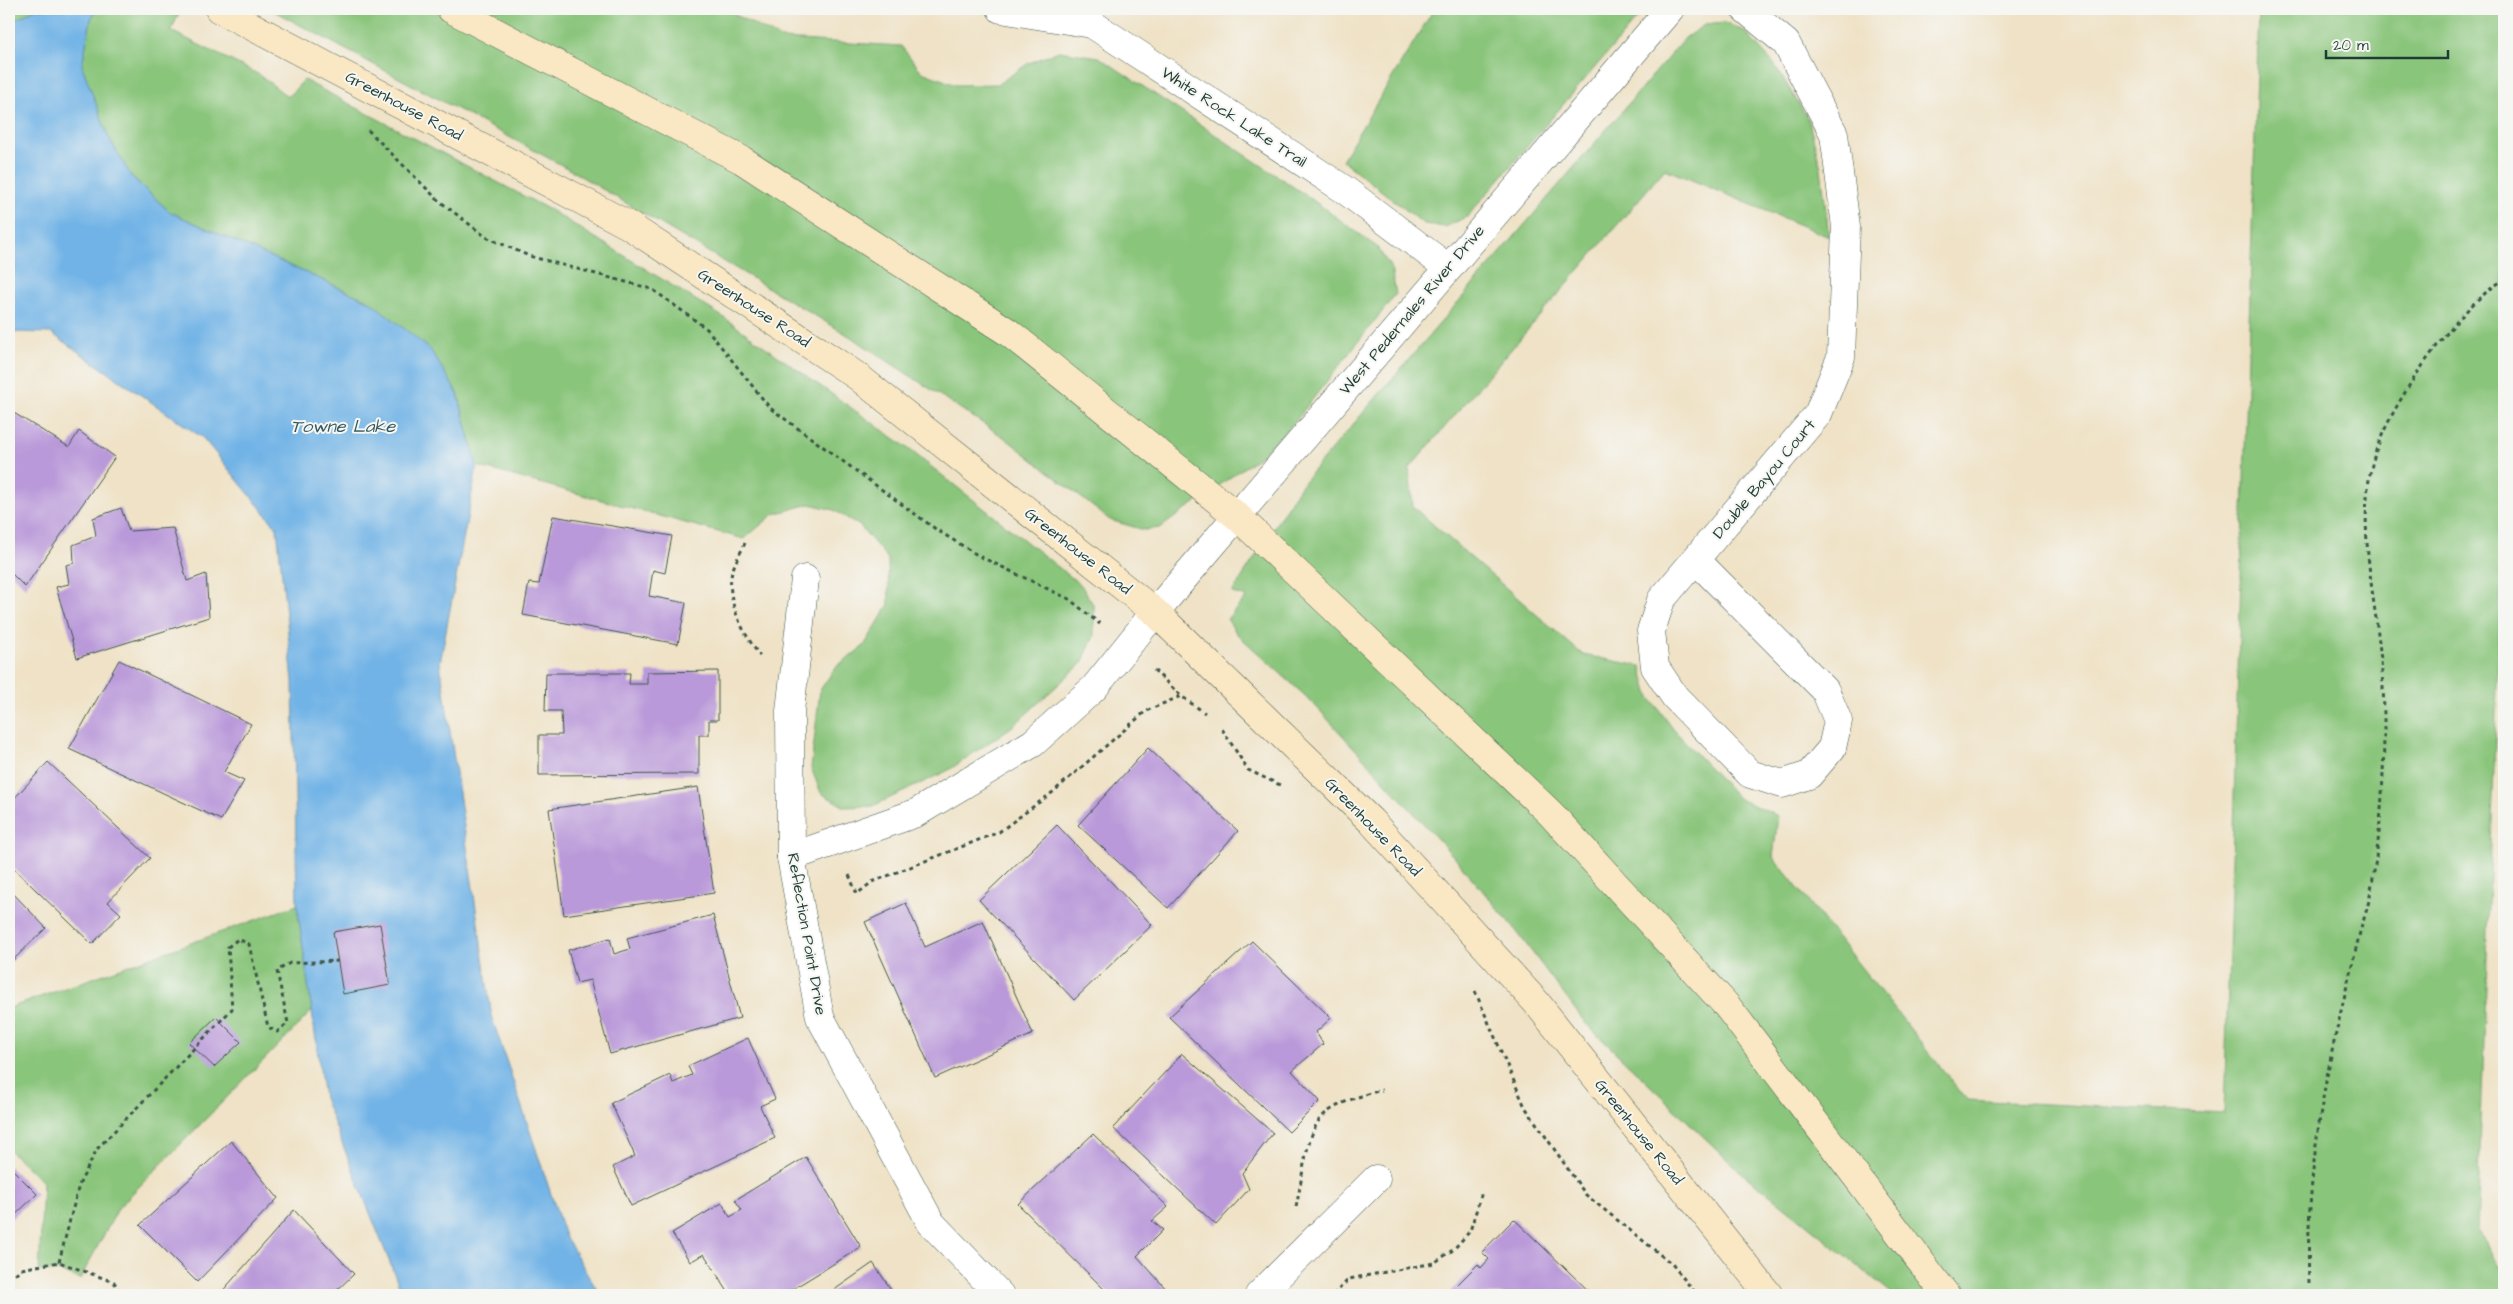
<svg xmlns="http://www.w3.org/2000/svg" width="2513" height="1304" font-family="'Architects Daughter',sans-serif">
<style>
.green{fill:#89c57a;stroke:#548157}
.water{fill:#71b3e6;stroke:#48788d}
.building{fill:#b999d9}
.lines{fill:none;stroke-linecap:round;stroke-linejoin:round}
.minor-casing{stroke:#3e564a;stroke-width:29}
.secondary-casing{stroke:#3e564a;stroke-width:29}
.path{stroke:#3e564a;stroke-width:3;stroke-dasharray:4 4;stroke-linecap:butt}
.minor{stroke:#fff;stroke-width:28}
.secondary{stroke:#fae7c3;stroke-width:28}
.labels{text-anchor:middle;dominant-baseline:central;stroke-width:4;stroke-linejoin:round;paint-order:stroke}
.street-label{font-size:16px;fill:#1f3d34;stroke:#f6f6f2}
.water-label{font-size:18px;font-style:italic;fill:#345a60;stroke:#f6f6f2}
</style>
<rect width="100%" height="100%" fill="#f6f6f2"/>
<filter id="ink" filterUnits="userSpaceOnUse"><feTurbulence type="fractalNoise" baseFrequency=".02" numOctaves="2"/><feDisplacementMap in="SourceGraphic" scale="10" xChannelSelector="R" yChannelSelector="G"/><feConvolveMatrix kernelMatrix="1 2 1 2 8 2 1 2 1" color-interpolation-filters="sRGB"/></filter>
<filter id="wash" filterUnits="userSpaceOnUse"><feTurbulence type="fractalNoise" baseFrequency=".0096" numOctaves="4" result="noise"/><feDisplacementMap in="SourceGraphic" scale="20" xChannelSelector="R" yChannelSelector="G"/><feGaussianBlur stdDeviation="1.12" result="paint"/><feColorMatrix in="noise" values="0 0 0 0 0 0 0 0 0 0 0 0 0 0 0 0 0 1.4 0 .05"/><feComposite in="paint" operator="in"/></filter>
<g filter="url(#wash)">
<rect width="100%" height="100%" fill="#efe2c6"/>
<g class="green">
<polygon points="9,9 36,9 9,23"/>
<polygon points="97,9 181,9 171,31 260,75 288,97 304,80 552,211 723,317 905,446 1081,585 1094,606 1094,636 1082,663 1013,726 949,770 873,806 845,807 821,793 811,768 820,690 836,667 864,646 889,604 888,559 860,526 834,510 810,504 774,514 744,539 477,466 458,394 371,302 170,212 131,176 109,138 81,66 91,19"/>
<polygon points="270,9 724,9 782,39 901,46 922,72 956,85 998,84 1029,63 1059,51 1099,57 1310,198 1377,247 1391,268 1396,294 1293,424 1260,456 1160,528 1144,530 1110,520 1005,438 851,337 567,168"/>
<polygon points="1434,9 1645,9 1467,217 1445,227 1424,224 1342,160"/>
<polygon points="2259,9 2504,9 2504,493 2477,1232 2504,1271 2504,1295 1894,1295 1735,1167 1586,1024 1514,928 1455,858 1312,702 1237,634 1227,619 1247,597 1232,593 1301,485 1685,38 1704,25 1724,23 1744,31 1774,64 1808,119 1821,168 1829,237 1665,169 1409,469 1413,507 1583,655 1641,666 1649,696 1674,730 1739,799 1778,816 1773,857 1967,1100 2224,1113"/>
<polygon points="297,905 312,1011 119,1207 80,1279 59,1271 39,1271 43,1182 9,1150 9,1008"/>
</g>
<polygon class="water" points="36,9 97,9 91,19 82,66 109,138 131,176 170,212 371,302 430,349 458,394 477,466 440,663 492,1018 565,1236 600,1295 403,1295 402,1293 324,1098 297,905 293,681 277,528 203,438 51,333 9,332 9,23"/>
<g id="blocks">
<g class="building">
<polygon points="9,410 69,447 79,431 115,457 25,587 9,571"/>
<polygon points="121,508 129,531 173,528 187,581 206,574 209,617 77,658 56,587 69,584 66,565 74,563 73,545 96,536 93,518"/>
<polygon points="553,516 672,536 665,573 653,570 649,596 686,603 678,644 523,615 529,583 539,584"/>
<polygon points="119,660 251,724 224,772 244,781 221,820 69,749"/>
<polygon points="718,671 718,720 709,720 709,735 699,735 699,774 539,775 539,735 562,735 561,711 545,711 546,673 630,673 629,684 647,684 647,672"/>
<polygon points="1148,748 1238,831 1168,908 1078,825"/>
<polygon points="48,762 150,858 108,902 121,914 92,944 9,864 9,804"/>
<polygon points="698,787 714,893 564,915 549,809"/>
<polygon points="1057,825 1152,925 1074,1000 979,900"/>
<polygon points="9,889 46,928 9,964"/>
<polygon points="906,903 925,947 983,921 1033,1034 935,1078 865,922"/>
<polygon points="713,915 740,1018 610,1054 590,980 577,983 568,950 610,938 614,954 630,949 627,938"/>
<polygon points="380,924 390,985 343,994 333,932"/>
<polygon points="1252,941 1331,1018 1316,1032 1323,1044 1292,1071 1320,1101 1289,1132 1169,1017"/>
<polygon points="216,1017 241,1042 214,1067 189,1043"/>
<polygon points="748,1038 775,1099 760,1106 775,1138 631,1206 613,1167 635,1156 611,1103 670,1075 673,1083 692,1075 688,1066"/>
<polygon points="1182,1054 1273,1133 1242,1173 1249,1189 1216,1225 1113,1128"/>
<polygon points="1093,1134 1168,1207 1152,1221 1163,1230 1137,1256 1168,1291 1164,1295 1110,1295 1018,1204"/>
<polygon points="231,1141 278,1198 197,1282 140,1225"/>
<polygon points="806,1157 861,1247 783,1295 730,1295 704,1254 690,1262 672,1233 722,1203 730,1217 742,1210 735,1200"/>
<polygon points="9,1166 37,1194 9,1221"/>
<polygon points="294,1210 354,1274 332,1295 219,1295"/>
<polygon points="1514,1219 1593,1295 1447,1295 1478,1264 1481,1268 1489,1259 1482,1252"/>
<polygon points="873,1263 895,1295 827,1295"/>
</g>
</g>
</g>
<g filter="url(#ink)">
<use href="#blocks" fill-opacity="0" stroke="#3e564a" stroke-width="1"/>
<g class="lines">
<g class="minor-casing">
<g id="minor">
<polyline points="1001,9 1092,24 1345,190 1448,268"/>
<polyline points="1696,560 1825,690 1838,721 1832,748 1809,775 1782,784 1750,774 1675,697 1655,667 1651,631 1661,600 1818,414 1841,357 1846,227 1834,134 1786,43 1745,9"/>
<polyline points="805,579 790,711 791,857 820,1017 931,1223 1000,1295"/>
<polyline points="791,857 916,813 1033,743 1094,688 1155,612 1670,9"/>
<polyline points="1259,1295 1376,1179"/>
</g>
</g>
<g class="secondary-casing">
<g id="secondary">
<polyline points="219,9 628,225 857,376 1155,612 1371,821 1536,1002 1769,1295"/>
<polyline points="451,9 742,160 1008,332 1237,516 1550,813 1727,1006 1946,1295"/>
</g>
</g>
<g class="path">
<polyline points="368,130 438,200 486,237 529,256 652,289 707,329 770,408 937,530 979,556 1069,599 1100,624"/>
<path d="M 745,543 C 741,552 735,562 732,572 C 725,601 744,634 760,656"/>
<polyline points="1154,670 1181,696"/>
<polyline points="1222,729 1248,770 1280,785"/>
<polyline points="849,875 857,894 872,882 999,832 1053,792 1146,711 1181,696 1205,713"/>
<polyline points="1475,991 1525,1107 1586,1195 1672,1264 1697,1295"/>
<path d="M 1296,1207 C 1302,1182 1305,1139 1320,1119 C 1332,1104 1365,1094 1382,1090"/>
<polyline points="59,1262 79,1185 97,1149 232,1009 228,947 238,939 249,944 268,1027 277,1032 288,1023 277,971 290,963 338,961"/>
<polyline points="9,1279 21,1269 59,1262 114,1282 122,1295"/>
<path d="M 2309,1283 C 2306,1208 2316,1129 2331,1056 C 2340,1014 2350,973 2360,932 C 2364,918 2369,904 2371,890 C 2381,834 2384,778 2384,721 C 2384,695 2382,668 2379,642 C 2372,582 2357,516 2374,457 C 2388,407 2459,304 2504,280"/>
<polyline points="1333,1295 1349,1279 1434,1263 1453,1250 1470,1231 1482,1192"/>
</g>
<use href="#minor" class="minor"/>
<use href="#secondary" class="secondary"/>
</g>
</g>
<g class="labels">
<g class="street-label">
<text transform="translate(404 106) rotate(28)">Greenhouse Road</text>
<text transform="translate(1234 117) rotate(33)">White Rock Lake Trail</text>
<text transform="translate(754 308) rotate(33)">Greenhouse Road</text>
<text transform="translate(1412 310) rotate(-50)">West Pedernales River Drive</text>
<text transform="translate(1764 479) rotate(-50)">Double Bayou Court</text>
<text transform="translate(1078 551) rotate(38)">Greenhouse Road</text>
<text transform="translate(1373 827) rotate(46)">Greenhouse Road</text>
<text transform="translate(807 934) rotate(80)">Reflection Point Drive</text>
<text transform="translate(1639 1132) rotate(51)">Greenhouse Road</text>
</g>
<g class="water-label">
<text x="343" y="426">Towne Lake</text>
</g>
</g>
<rect width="2513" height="1304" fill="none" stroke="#f6f6f2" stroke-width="30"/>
<path d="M2326 50v8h122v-8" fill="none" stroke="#1f3d34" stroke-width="2.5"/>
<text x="2333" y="50" font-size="15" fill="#1f3d34" stroke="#f6f6f2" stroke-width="4" paint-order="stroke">20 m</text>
</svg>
